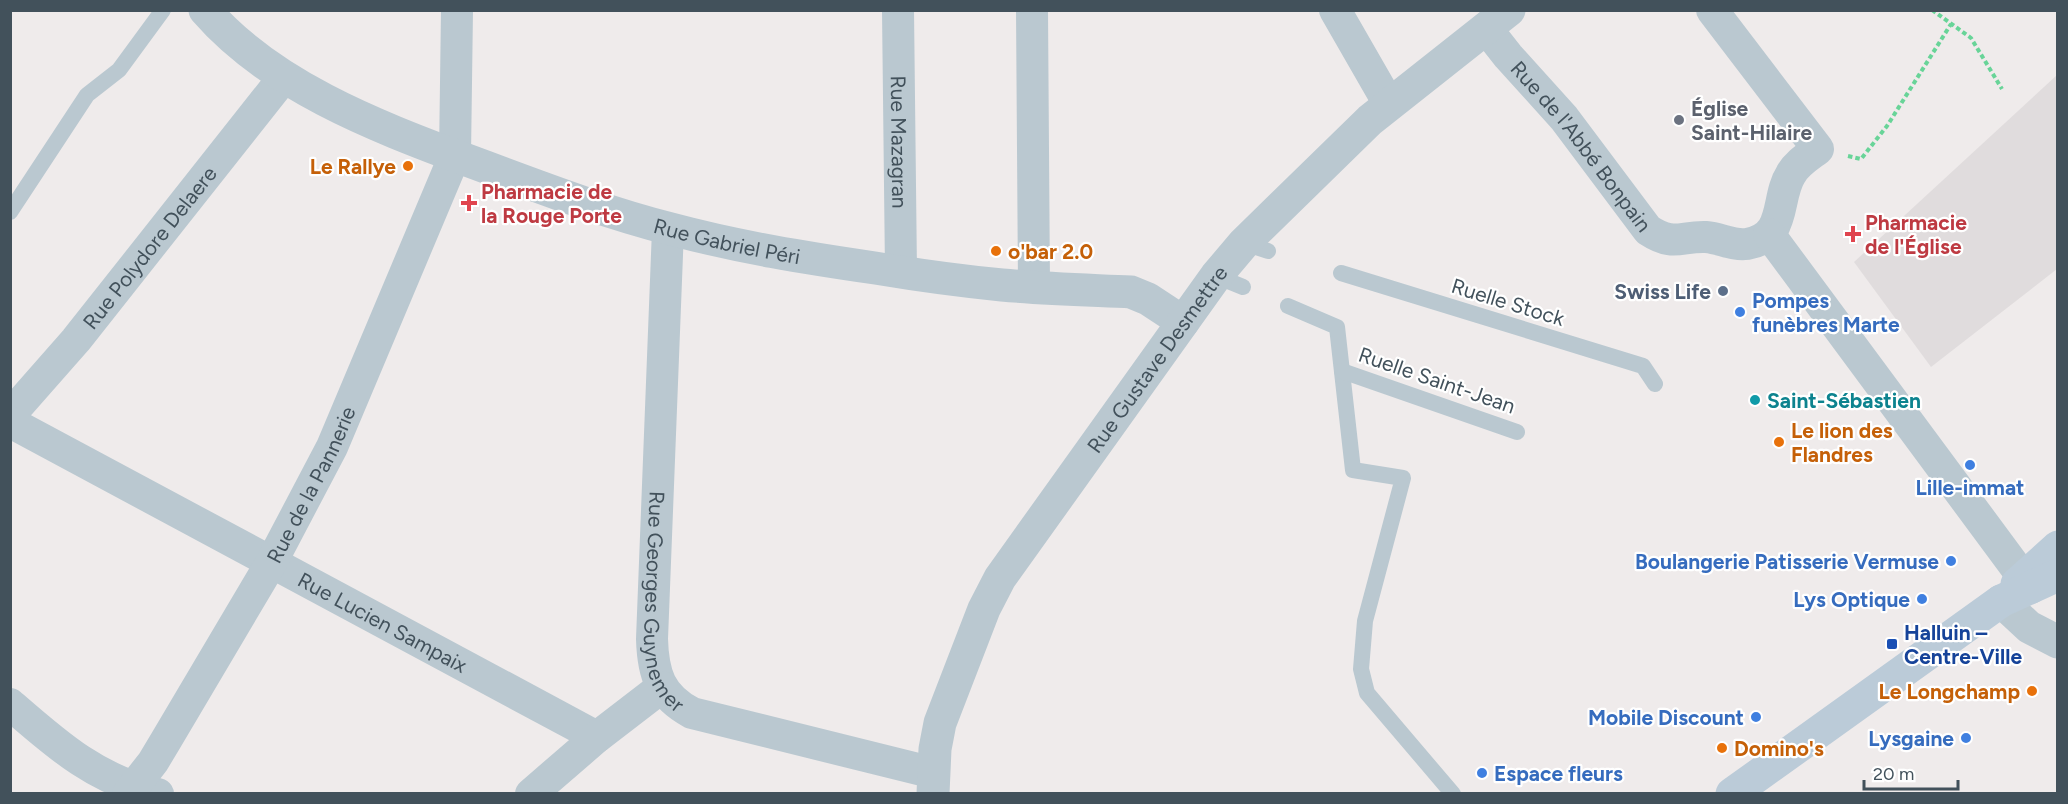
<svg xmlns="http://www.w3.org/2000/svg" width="2068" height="804" font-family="Figtree,sans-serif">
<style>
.education{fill:#e0dcdd}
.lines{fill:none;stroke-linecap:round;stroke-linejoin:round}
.path{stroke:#68d498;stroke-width:4;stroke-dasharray:4.5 3;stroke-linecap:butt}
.service{stroke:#bac8d0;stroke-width:16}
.minor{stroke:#bac8d0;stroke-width:32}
.tertiary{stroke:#bac8d0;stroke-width:33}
.secondary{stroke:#bbcbd8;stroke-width:33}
.worship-dot{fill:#6b7280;stroke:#fff;stroke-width:2}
.food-dot{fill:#e8710a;stroke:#fff;stroke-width:2}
.health-dot{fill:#e0444e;stroke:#fff;stroke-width:2}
.service-dot{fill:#5c6f8a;stroke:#fff;stroke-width:2}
.shop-dot{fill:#3f7fe0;stroke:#fff;stroke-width:2}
.culture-dot{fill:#0f9aa8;stroke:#fff;stroke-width:2}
.transit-dot{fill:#1a4fb4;stroke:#fff;stroke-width:2}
.labels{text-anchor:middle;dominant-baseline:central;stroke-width:4.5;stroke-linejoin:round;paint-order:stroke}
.worship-label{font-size:21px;font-weight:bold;fill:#5b616d;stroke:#fff;text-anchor:start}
.street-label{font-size:21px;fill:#42515b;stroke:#fff}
.food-label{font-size:21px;font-weight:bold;fill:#c56008;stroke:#fff;text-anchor:start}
.health-label{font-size:21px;font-weight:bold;fill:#be3a42;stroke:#fff;text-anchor:start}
.service-label{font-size:21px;font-weight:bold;fill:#4e5e75;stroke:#fff;text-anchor:end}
.shop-label{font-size:21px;font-weight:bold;fill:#366cbe;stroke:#fff;text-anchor:end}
.culture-label{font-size:21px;font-weight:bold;fill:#0d838f;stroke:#fff;text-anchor:start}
.transit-label{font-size:21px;font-weight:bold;fill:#164399;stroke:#fff;text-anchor:start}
</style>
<rect width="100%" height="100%" fill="#efebeb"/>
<polygon class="education" points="2057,75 2057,269 1931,367 1854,262"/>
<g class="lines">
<g class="path">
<polyline points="1932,10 1971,38 2002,89"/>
<polyline points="1848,156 1861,159 1887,126 1951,24"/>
</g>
<g class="service">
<polyline points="10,212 87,95 119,70 163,10"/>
<polyline points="1244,243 1268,251"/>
<polyline points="1341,273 1643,366 1655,384"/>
<polyline points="1216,276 1243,287"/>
<polyline points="1288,306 1337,327 1353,470 1403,478 1365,621 1361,669 1367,693 1453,794"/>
<polyline points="1342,371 1517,432"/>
</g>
<g class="minor">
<path id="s1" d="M 898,10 L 901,272"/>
<polyline points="1032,10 1034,287"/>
<polyline points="1335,10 1389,104"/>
<path id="s2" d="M 1486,28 L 1508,56 L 1564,118 L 1648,230 C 1674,247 1680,236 1706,237 C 1720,238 1733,246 1747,244 C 1788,237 1775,199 1791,174 C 1797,163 1809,156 1818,149 L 1712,10"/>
<path id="s3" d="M 668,229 L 652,639 C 653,674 660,696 692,713 L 934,773"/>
<polyline points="1769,234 2031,588"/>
<path id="s4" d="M 10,415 L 76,340 L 284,77"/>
<path id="s5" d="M 10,422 L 597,737"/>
<path d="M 10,704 C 57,745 96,780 158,794"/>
<path id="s6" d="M 128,794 L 153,762 L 165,742 L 271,563 L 332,447 L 455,155 L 457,10"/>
<polyline points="531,794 597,737 662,687"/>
</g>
<g class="tertiary">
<path id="s7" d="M 205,10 C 270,85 373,125 464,159 C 532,184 600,211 671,229 C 738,247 806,258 875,268 C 917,275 960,281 1002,285 C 1045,289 1088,290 1131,292 L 1148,299 L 1183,322"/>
<polyline points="2001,601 2029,627 2058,642"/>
<path id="s8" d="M 933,794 L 935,749 L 940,723 L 984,609 L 1000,578 L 1216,276 L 1244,243 L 1370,120 L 1509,10"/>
</g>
<g class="secondary">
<polyline points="2017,584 2058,547"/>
<polyline points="1732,794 2001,601 2058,575"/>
</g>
</g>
<circle class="worship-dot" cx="1679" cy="120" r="6"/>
<g class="food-dot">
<circle cx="408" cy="166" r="6"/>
<circle cx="996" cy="251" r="6"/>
<circle cx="1779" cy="442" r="6"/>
<circle cx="2032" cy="691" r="6"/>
<circle cx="1722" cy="748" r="6"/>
</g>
<g class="health-dot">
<path d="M466 194h6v6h6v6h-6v6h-6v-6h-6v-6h6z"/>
<path d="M1850 225h6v6h6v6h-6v6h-6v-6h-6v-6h6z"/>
</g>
<circle class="service-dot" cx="1723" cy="291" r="6"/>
<g class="shop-dot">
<circle cx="1740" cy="312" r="6"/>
<circle cx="1970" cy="465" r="6"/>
<circle cx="1951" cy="561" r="6"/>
<circle cx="1922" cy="599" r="6"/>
<circle cx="1756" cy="717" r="6"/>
<circle cx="1966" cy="738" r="6"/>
<circle cx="1482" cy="773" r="6"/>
</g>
<circle class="culture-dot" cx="1755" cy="400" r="6"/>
<rect class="transit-dot" x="1886" y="638" width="12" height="12" rx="3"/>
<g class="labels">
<g class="worship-label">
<text x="1691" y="108">Église<tspan x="1691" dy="24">Saint-Hilaire</tspan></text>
</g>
<g class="street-label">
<text stroke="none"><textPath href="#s1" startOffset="132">Rue Mazagran</textPath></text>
<text stroke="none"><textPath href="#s2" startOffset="152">Rue de l'Abbé Bonpain</textPath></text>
<text stroke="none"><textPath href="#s7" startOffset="578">Rue Gabriel Péri</textPath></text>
<text stroke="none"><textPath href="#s4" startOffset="218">Rue Polydore Delaere</textPath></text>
<text transform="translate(1508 302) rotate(17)">Ruelle Stock</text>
<text stroke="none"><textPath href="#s8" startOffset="498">Rue Gustave Desmettre</textPath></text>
<text transform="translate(1437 380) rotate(19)">Ruelle Saint-Jean</text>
<text stroke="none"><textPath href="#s6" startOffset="360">Rue de la Pannerie</textPath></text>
<text stroke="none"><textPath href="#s3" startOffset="375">Rue Georges Guynemer</textPath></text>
<text stroke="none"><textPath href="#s5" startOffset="423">Rue Lucien Sampaix</textPath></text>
</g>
<g class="food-label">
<text x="396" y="166" text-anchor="end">Le Rallye</text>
<text x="1008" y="251">o'bar 2.0</text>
<text x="1791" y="430">Le lion des<tspan x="1791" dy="24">Flandres</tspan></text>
<text x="2020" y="691" text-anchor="end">Le Longchamp</text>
<text x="1734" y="748">Domino's</text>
</g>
<g class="health-label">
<text x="481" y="191">Pharmacie de<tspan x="481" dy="24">la Rouge Porte</tspan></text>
<text x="1865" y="222">Pharmacie<tspan x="1865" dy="24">de l'Église</tspan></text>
</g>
<g class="service-label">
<text x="1711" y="291">Swiss Life</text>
</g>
<g class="shop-label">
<text x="1752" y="300" text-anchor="start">Pompes<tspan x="1752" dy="24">funèbres Marte</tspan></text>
<text x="1970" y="487" text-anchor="middle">Lille-immat</text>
<text x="1939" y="561">Boulangerie Patisserie Vermuse</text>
<text x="1910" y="599">Lys Optique</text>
<text x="1744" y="717">Mobile Discount</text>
<text x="1954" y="738">Lysgaine</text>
<text x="1494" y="773" text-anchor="start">Espace fleurs</text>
</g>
<g class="culture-label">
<text x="1767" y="400">Saint-Sébastien</text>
</g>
<g class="transit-label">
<text x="1904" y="632">Halluin –<tspan x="1904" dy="24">Centre-Ville</tspan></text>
</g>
</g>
<rect width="2068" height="804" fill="none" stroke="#42515b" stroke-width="24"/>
<path d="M1864 780v9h94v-9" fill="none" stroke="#42515b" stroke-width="3"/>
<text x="1873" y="780" font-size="18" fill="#42515b" stroke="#ffffff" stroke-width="4.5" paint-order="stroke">20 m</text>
</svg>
